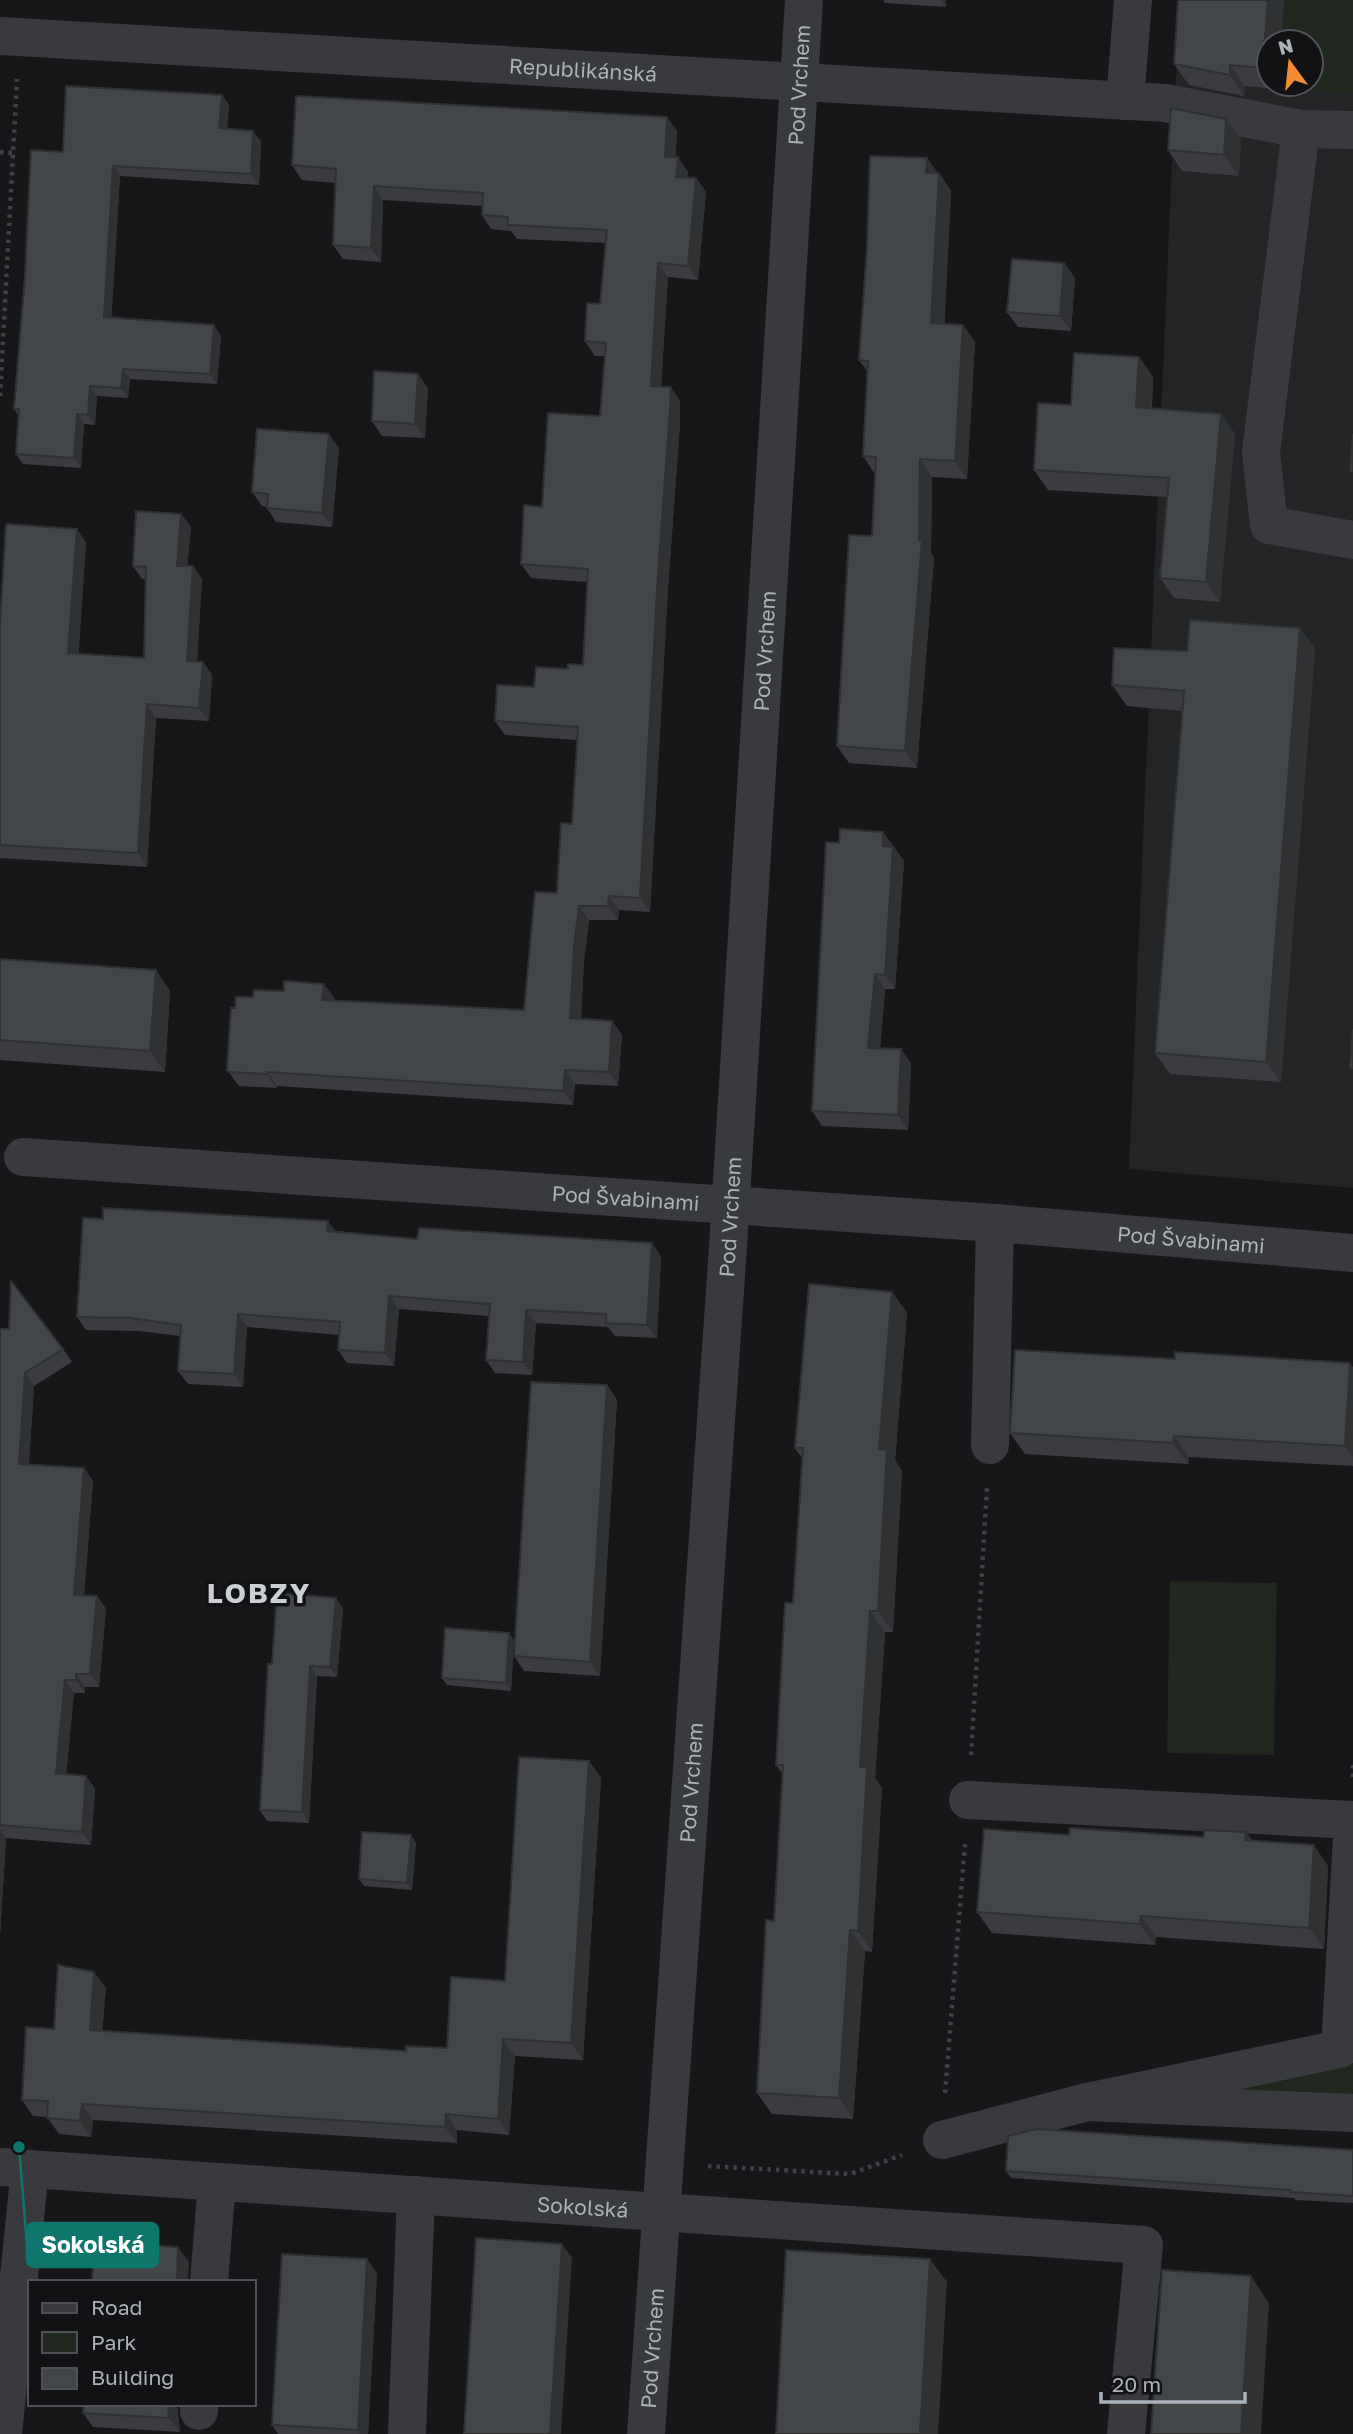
<svg xmlns="http://www.w3.org/2000/svg" width="1353" height="2434" font-family="'Golos Text',sans-serif">
<style>
.built{fill:#232426;fill-rule:evenodd}
.green{fill:#1f271f}
.lines{fill:none;stroke-linecap:round;stroke-linejoin:round}
.path{stroke:#3e4145;stroke-width:4.5;stroke-dasharray:3.5 5;stroke-linecap:butt}
.minor{stroke:#383a3e;stroke-width:38}
.wall{fill:#3a3c3f}
.shaded-wall{fill:#2f3133}
.building{fill:#434649;stroke:#2f3133;stroke-width:2}
.labels{text-anchor:middle;dominant-baseline:central;stroke-width:7;stroke-linejoin:round;paint-order:stroke}
.street-label{font-size:21px;fill:#a9b1b9;stroke:#121214}
.district-label{font-size:28px;font-weight:bold;letter-spacing:2px;fill:#cacfd5;stroke:#121214}
.leader{fill:none;stroke:#0f766e;stroke-width:2.5}
.callout-dot{fill:#0f766e;stroke:#121214;stroke-width:2.5}
.callout{fill:#0f766e;stroke:#0f766e;stroke-width:2.5}
.callout-label{font-size:23px;text-anchor:middle;font-weight:bold;fill:#fff}
</style>
<rect width="100%" height="100%" fill="#171719"/>
<path class="built" d="M 1182,0 L 1353,0 L 1353,1188 L 1129,1169 L 1175,89 ZM 1269,42 L 1311,42 L 1311,84 L 1269,84 Z"/>
<g class="green">
<polygon points="1284,0 1353,0 1353,94 1276,89 1276,84 1311,84 1311,42 1281,42"/>
<polygon points="1170,1581 1277,1583 1274,1755 1167,1753"/>
<polygon points="1353,2043 1353,2113 1087,2102"/>
</g>
<g class="lines">
<g class="path">
<polyline points="0,152 13,153"/>
<polyline points="0,396 17,79"/>
<polyline points="971,1755 987,1488"/>
<polyline points="1353,1777 1353,1764"/>
<polyline points="945,2093 965,1844"/>
<polyline points="708,2166 850,2174 902,2155"/>
</g>
<g class="minor">
<path id="s1" d="M 0,36 L 1165,103 L 1301,129 L 1353,130"/>
<polyline points="1125,101 1133,0"/>
<polyline points="1301,129 1261,452 1269,525 1353,540"/>
<path id="s2" d="M 23,1157 L 995,1223 L 1353,1253"/>
<polyline points="990,1445 995,1223"/>
<polyline points="968,1800 1353,1820 1340,2049 1087,2102"/>
<polyline points="942,2140 1087,2102 1353,2113"/>
<path id="s3" d="M 0,2167 L 1144,2245 L 1126,2434"/>
<polyline points="209,2282 217,2182"/>
<polyline points="199,2411 199,2404"/>
<polyline points="407,2433 416,2195"/>
<polyline points="3,2434 30,2169"/>
<path id="s4" d="M 646,2434 L 728,1247 L 804,0"/>
</g>
</g>
<g class="wall">
<polygon points="883,0 946,0 946,7 885,3"/>
<polygon points="1178,0 1284,0 1281,42 1269,42 1269,84 1276,84 1276,89 1245,86 1244,96 1189,85 1174,64"/>
<polygon points="222,95 229,105 227,128 261,141 259,185 120,176 111,318 221,336 217,384 130,379 128,398 97,396 95,425 84,424 81,468 23,464 16,454 18,415 14,409 63,152"/>
<polygon points="677,131 675,157 678,157 688,172 687,178 696,178 706,192 698,280 668,277 661,387 680,401 680,423 668,588 650,912 619,910 618,920 589,920 584,961 581,1019 612,1021 622,1035 618,1086 575,1084 573,1105 277,1086 277,1088 239,1086 227,1070 235,1008 253,997 324,984 334,998 334,1001 524,1010 557,893 572,824 577,740 505,735 495,721 534,687 568,669 583,665 587,582 531,578 521,564 542,507 600,416 605,356 595,356 585,341 600,304 606,243 517,239 511,231 491,229 482,215 482,206 383,200 381,262 343,259 333,245 336,183 302,180 292,165"/>
<polygon points="1241,140 1239,176 1182,171 1168,150"/>
<polygon points="937,173 939,173 951,191 944,324 963,325 975,342 967,479 932,477 931,553 934,558 917,768 849,763 837,746 872,536 875,474 863,456 868,372 859,360"/>
<polygon points="1064,263 1075,278 1071,331 1018,327 1007,312"/>
<polygon points="1139,357 1153,377 1152,408 1221,414 1235,434 1220,602 1174,598 1160,578 1167,497 1048,490 1034,470 1071,405"/>
<polygon points="418,374 428,389 425,438 382,436 372,421"/>
<polygon points="339,448 332,527 276,522 267,508 267,507 262,506 252,492"/>
<polygon points="181,514 191,527 187,566 202,579 197,662 203,662 212,675 209,721 156,718 147,867 0,858 0,623 86,542 78,654 144,658 146,579 142,579 133,566"/>
<polygon points="1315,648 1281,1082 1170,1074 1155,1053 1182,711 1127,706 1112,685 1187,651"/>
<polygon points="883,832 904,861 895,989 885,989 880,1048 901,1049 911,1064 908,1130 822,1126 812,1111 839,843"/>
<polygon points="0,959 156,970 170,991 165,1072 0,1060"/>
<polygon points="335,1231 417,1239 661,1256 657,1338 615,1336 608,1327 536,1323 532,1375 495,1373 486,1360 489,1316 399,1309 394,1366 347,1363 338,1350 339,1335 247,1327 243,1387 188,1384 178,1371 180,1336 139,1331 86,1330 77,1317"/>
<polygon points="892,1292 907,1313 895,1460 902,1471 893,1632 885,1632 875,1778 882,1788 872,1952 865,1951 853,2119 772,2114 757,2093 774,1921 783,1775 776,1765 793,1603 802,1458 795,1448"/>
<polygon points="0,1329 63,1349 72,1362 34,1386 29,1464 84,1468 93,1481 84,1595 97,1596 106,1609 99,1687 85,1687 85,1693 74,1693 66,1774 86,1776 95,1789 91,1845 6,1838 0,1936"/>
<polygon points="1175,1359 1353,1367 1353,1466 1189,1457 1188,1464 1025,1454 1010,1433"/>
<polygon points="607,1385 617,1400 600,1676 524,1671 514,1656"/>
<polygon points="336,1598 343,1609 337,1677 317,1676 309,1823 267,1821 260,1810 272,1664"/>
<polygon points="514,1640 511,1691 447,1685 442,1678"/>
<polygon points="589,1761 601,1778 583,2060 515,2056 509,2135 457,2130 457,2143 93,2120 91,2137 59,2134 47,2117 33,2116 22,2100 54,2029 106,1988 102,2031 406,2051 447,2048 505,1981"/>
<polygon points="1246,1832 1252,1841 1328,1866 1324,1949 1156,1937 1155,1945 992,1933 977,1912 1069,1835 1204,1837"/>
<polygon points="416,1843 412,1890 364,1886 359,1879"/>
<polygon points="1353,2150 1353,2203 1296,2200 1294,2198 1011,2178 1006,2171"/>
<polygon points="367,2259 377,2274 368,2434 278,2434 272,2425"/>
<polygon points="177,2404 180,2432 93,2427 83,2413"/>
</g>
<g class="shaded-wall">
<polygon points="941,0 946,0 946,7"/>
<polygon points="1268,0 1284,0 1281,42 1269,42 1269,79 1261,68"/>
<polygon points="1230,65 1245,86 1244,96 1230,75"/>
<polygon points="222,95 229,105 226,138 219,128"/>
<polygon points="667,117 677,131 675,171 665,157"/>
<polygon points="1226,119 1241,140 1239,176 1224,155"/>
<polygon points="253,131 261,141 259,185 251,174"/>
<polygon points="678,157 688,172 686,191 676,177"/>
<polygon points="927,158 951,191 944,340 931,323"/>
<polygon points="113,166 120,176 111,327 104,317"/>
<polygon points="696,178 706,192 698,280 688,266"/>
<polygon points="374,186 383,200 381,262 371,248"/>
<polygon points="658,263 668,277 660,400 651,386"/>
<polygon points="1064,263 1075,278 1071,331 1060,316"/>
<polygon points="214,325 221,336 217,384 210,374"/>
<polygon points="963,325 975,342 967,479 955,461"/>
<polygon points="1139,357 1153,377 1150,427 1136,407"/>
<polygon points="123,369 130,379 128,398 121,388"/>
<polygon points="418,374 428,389 425,438 415,424"/>
<polygon points="90,386 97,396 95,425 88,415"/>
<polygon points="671,387 680,401 680,423 668,588 650,912 640,898 658,574"/>
<polygon points="77,414 84,424 81,468 74,458"/>
<polygon points="1221,414 1235,434 1220,602 1206,582"/>
<polygon points="329,434 339,448 332,527 322,513"/>
<polygon points="920,459 932,477 931,553 934,558 917,768 905,751 919,540"/>
<polygon points="181,514 191,527 186,579 177,566"/>
<polygon points="77,529 86,542 78,666 68,653"/>
<polygon points="193,566 202,579 196,674 187,661"/>
<polygon points="1300,628 1315,648 1281,1082 1266,1062"/>
<polygon points="203,662 212,675 209,721 199,708"/>
<polygon points="147,704 156,718 147,867 138,853"/>
<polygon points="883,832 904,861 895,989 885,975"/>
<polygon points="609,896 619,910 618,920 608,906"/>
<polygon points="579,906 589,920 584,961 580,1032 570,1018 574,947"/>
<polygon points="156,970 170,991 165,1072 150,1051"/>
<polygon points="875,974 885,989 879,1062 868,1048"/>
<polygon points="324,984 334,998 332,1014 322,1000"/>
<polygon points="612,1021 622,1035 618,1086 609,1072"/>
<polygon points="901,1049 911,1064 908,1130 898,1115"/>
<polygon points="565,1070 575,1084 573,1105 563,1091"/>
<polygon points="267,1072 277,1086 277,1088 267,1074"/>
<polygon points="328,1221 337,1234 327,1231"/>
<polygon points="652,1243 661,1256 657,1338 647,1325"/>
<polygon points="892,1292 907,1313 895,1460 902,1471 893,1632 878,1611 879,1449"/>
<polygon points="389,1296 399,1309 394,1366 385,1353"/>
<polygon points="526,1310 536,1323 532,1375 523,1362"/>
<polygon points="238,1314 247,1327 243,1387 234,1374"/>
<polygon points="1350,1363 1353,1367 1353,1457 1345,1446"/>
<polygon points="25,1373 34,1386 28,1476 19,1464"/>
<polygon points="607,1385 617,1400 600,1676 590,1662"/>
<polygon points="1174,1436 1189,1457 1188,1464 1173,1443"/>
<polygon points="84,1468 93,1481 83,1607 74,1595"/>
<polygon points="97,1596 106,1609 99,1687 90,1674"/>
<polygon points="336,1598 343,1609 337,1677 330,1667"/>
<polygon points="870,1611 885,1632 875,1778 882,1788 872,1952 858,1931 860,1767"/>
<polygon points="509,1633 514,1640 511,1691 506,1683"/>
<polygon points="310,1666 317,1676 309,1823 302,1812"/>
<polygon points="76,1674 85,1687 85,1693 76,1680"/>
<polygon points="65,1680 74,1693 65,1786 56,1773"/>
<polygon points="589,1761 601,1778 583,2060 571,2043"/>
<polygon points="86,1776 95,1789 91,1845 82,1832"/>
<polygon points="0,1829 6,1838 0,1936"/>
<polygon points="1246,1832 1261,1853 1245,1840"/>
<polygon points="411,1835 416,1843 412,1890 407,1883"/>
<polygon points="1314,1845 1328,1866 1324,1949 1309,1928"/>
<polygon points="1141,1916 1156,1937 1155,1945 1140,1924"/>
<polygon points="850,1930 865,1951 853,2119 839,2098"/>
<polygon points="94,1972 106,1988 101,2046 90,2030"/>
<polygon points="503,2039 515,2056 509,2135 498,2119"/>
<polygon points="82,2104 93,2120 91,2137 80,2121"/>
<polygon points="446,2114 457,2130 457,2143 445,2127"/>
<polygon points="562,2244 572,2258 561,2434 550,2434"/>
<polygon points="178,2247 189,2262 188,2282 177,2282"/>
<polygon points="367,2259 377,2274 368,2434 360,2434 358,2430"/>
<polygon points="930,2259 947,2282 938,2434 920,2434"/>
<polygon points="1251,2276 1269,2303 1261,2434 1241,2434"/>
<polygon points="168,2404 177,2404 180,2432 169,2418"/>
</g>
<g class="building">
<polygon points="1178,0 1268,0 1266,28 1261,68 1230,65 1230,75 1174,64"/>
<polygon points="66,86 222,95 219,128 253,131 251,174 113,166 104,317 214,325 210,374 123,369 121,388 90,386 88,415 77,414 74,458 16,454 19,409 14,409 25,276 31,150 63,152"/>
<polygon points="296,96 667,117 665,157 678,157 676,177 696,178 688,266 658,263 651,386 671,387 670,409 658,574 640,898 609,896 608,906 579,906 574,947 570,1018 612,1021 609,1072 565,1070 563,1091 267,1072 267,1074 230,1072 227,1070 231,1008 235,1008 236,997 253,997 254,990 284,991 284,981 324,984 322,1000 524,1010 535,892 557,893 561,823 572,824 578,727 495,721 497,685 534,687 536,667 568,669 568,664 583,665 588,569 521,564 524,505 542,507 548,413 600,416 606,343 585,341 587,303 600,304 607,230 507,225 508,217 482,215 483,193 374,186 371,248 333,245 336,169 292,165"/>
<polygon points="1171,108 1226,119 1224,155 1168,150"/>
<polygon points="870,156 927,158 926,173 939,173 931,323 963,325 955,461 920,459 919,540 922,540 905,751 837,746 849,535 872,536 876,457 863,456 868,361 859,360 867,247"/>
<polygon points="1012,259 1064,263 1060,316 1007,312"/>
<polygon points="1074,353 1139,357 1136,407 1221,414 1206,582 1160,578 1169,478 1034,470 1038,403 1071,405"/>
<polygon points="374,371 418,374 415,424 372,421"/>
<polygon points="257,429 329,434 322,513 267,508 268,494 252,492"/>
<polygon points="1353,434 1353,471 1350,471"/>
<polygon points="136,511 181,514 177,566 193,566 187,661 203,662 199,708 147,704 138,853 0,845 0,623 6,524 77,529 68,653 144,658 146,567 133,566"/>
<polygon points="1190,620 1300,628 1266,1062 1155,1053 1184,691 1112,685 1114,648 1187,651"/>
<polygon points="840,829 883,832 883,846 893,847 885,975 875,974 868,1048 901,1049 898,1115 812,1111 826,842 839,843"/>
<polygon points="0,959 156,970 150,1051 0,1040"/>
<polygon points="1353,1029 1353,1068 1350,1068"/>
<polygon points="103,1208 328,1221 327,1231 417,1239 419,1228 652,1243 647,1325 606,1323 606,1314 526,1310 523,1362 486,1360 490,1304 389,1296 385,1353 338,1350 340,1322 238,1314 234,1374 178,1371 181,1325 130,1318 77,1317 83,1218 103,1219"/>
<polygon points="11,1281 63,1349 25,1373 19,1464 84,1468 74,1595 97,1596 92,1650 90,1674 76,1674 76,1680 65,1680 56,1773 86,1776 82,1832 0,1825 0,1329 9,1329"/>
<polygon points="809,1284 892,1292 879,1449 887,1450 878,1611 870,1611 860,1767 867,1767 858,1931 850,1930 839,2098 757,2093 766,1920 774,1921 783,1765 776,1765 785,1603 793,1603 803,1448 795,1448"/>
<polygon points="1015,1350 1175,1359 1175,1352 1350,1363 1345,1446 1174,1436 1173,1443 1010,1433"/>
<polygon points="531,1382 607,1385 590,1662 514,1656"/>
<polygon points="277,1593 336,1598 330,1667 310,1666 302,1812 260,1810 268,1664 272,1664"/>
<polygon points="445,1628 509,1633 506,1683 442,1678"/>
<polygon points="519,1757 589,1761 571,2043 503,2039 498,2119 446,2114 445,2127 82,2104 80,2121 47,2118 48,2101 22,2100 26,2027 54,2029 58,1965 94,1972 90,2030 406,2051 406,2046 447,2048 451,1977 505,1981"/>
<polygon points="1070,1828 1204,1837 1204,1830 1246,1832 1245,1840 1314,1845 1309,1928 1141,1916 1140,1924 977,1912 984,1829 1069,1835"/>
<polygon points="362,1832 411,1835 407,1883 359,1879"/>
<polygon points="1037,2129 1353,2150 1353,2196 1290,2192 1291,2190 1006,2171 1008,2136"/>
<polygon points="476,2238 562,2244 550,2434 464,2434"/>
<polygon points="94,2242 178,2247 177,2282 92,2282"/>
<polygon points="786,2250 930,2259 920,2434 776,2434"/>
<polygon points="282,2254 367,2259 358,2430 272,2425"/>
<polygon points="1162,2270 1251,2276 1241,2434 1151,2434"/>
<polygon points="84,2404 168,2404 169,2418 83,2413"/>
</g>
<g class="labels">
<g class="street-label">
<text stroke="none"><textPath href="#s1" startOffset="584">Republikánská</textPath></text>
<text stroke="none"><textPath href="#s4" startOffset="2354">Pod Vrchem</textPath></text>
<text stroke="none"><textPath href="#s4" startOffset="1787">Pod Vrchem</textPath></text>
<text stroke="none"><textPath href="#s2" startOffset="604">Pod Švabinami</textPath></text>
<text stroke="none"><textPath href="#s4" startOffset="1220">Pod Vrchem</textPath></text>
<text stroke="none"><textPath href="#s2" startOffset="1171">Pod Švabinami</textPath></text>
<text stroke="none"><textPath href="#s4" startOffset="653">Pod Vrchem</textPath></text>
<text stroke="none"><textPath href="#s3" startOffset="584">Sokolská</textPath></text>
<text stroke="none"><textPath href="#s4" startOffset="86">Pod Vrchem</textPath></text>
</g>
<g class="district-label">
<text x="259" y="1592">LOBZY</text>
</g>
</g>
<path class="leader" d="M19 2147L27 2245"/>
<circle class="callout-dot" cx="19" cy="2147" r="7"/>
<rect class="callout" x="27" y="2223" width="131" height="44" rx="7"/>
<g class="callout-label">
<text x="93" y="2253">Sokolská</text>
</g>
<rect x="28" y="2280" width="228" height="126" fill="#121214" stroke="#4e5256" stroke-width="2"/>
<rect x="42" y="2303" width="35" height="10" fill="#383a3e" stroke="#4e5256" stroke-width="2"/>
<text x="91" y="2315" font-size="21" fill="#a9b1b9">Road</text>
<rect x="42" y="2332" width="35" height="21" fill="#1f271f" stroke="#4e5256" stroke-width="2"/>
<text x="91" y="2350" font-size="21" fill="#a9b1b9">Park</text>
<rect x="42" y="2368" width="35" height="21" fill="#434649" stroke="#4e5256" stroke-width="2"/>
<text x="91" y="2385" font-size="21" fill="#a9b1b9">Building</text>
<g transform="translate(1290 63) rotate(345)"><circle r="33" fill="#121214" stroke="#4e5256" stroke-width="2"/>
<path d="M0-5L12 26L0 18L-12 26Z" fill="#f28a36"/>
<text y="-10" font-size="19" font-weight="bold" text-anchor="middle" fill="#a9b1b9">N</text>
</g>
<path d="M1101 2392v10h144v-10" fill="none" stroke="#a9b1b9" stroke-width="3.5"/>
<text x="1112" y="2392" font-size="21" fill="#a9b1b9" stroke="#121214" stroke-width="5" paint-order="stroke">20 m</text>
</svg>
